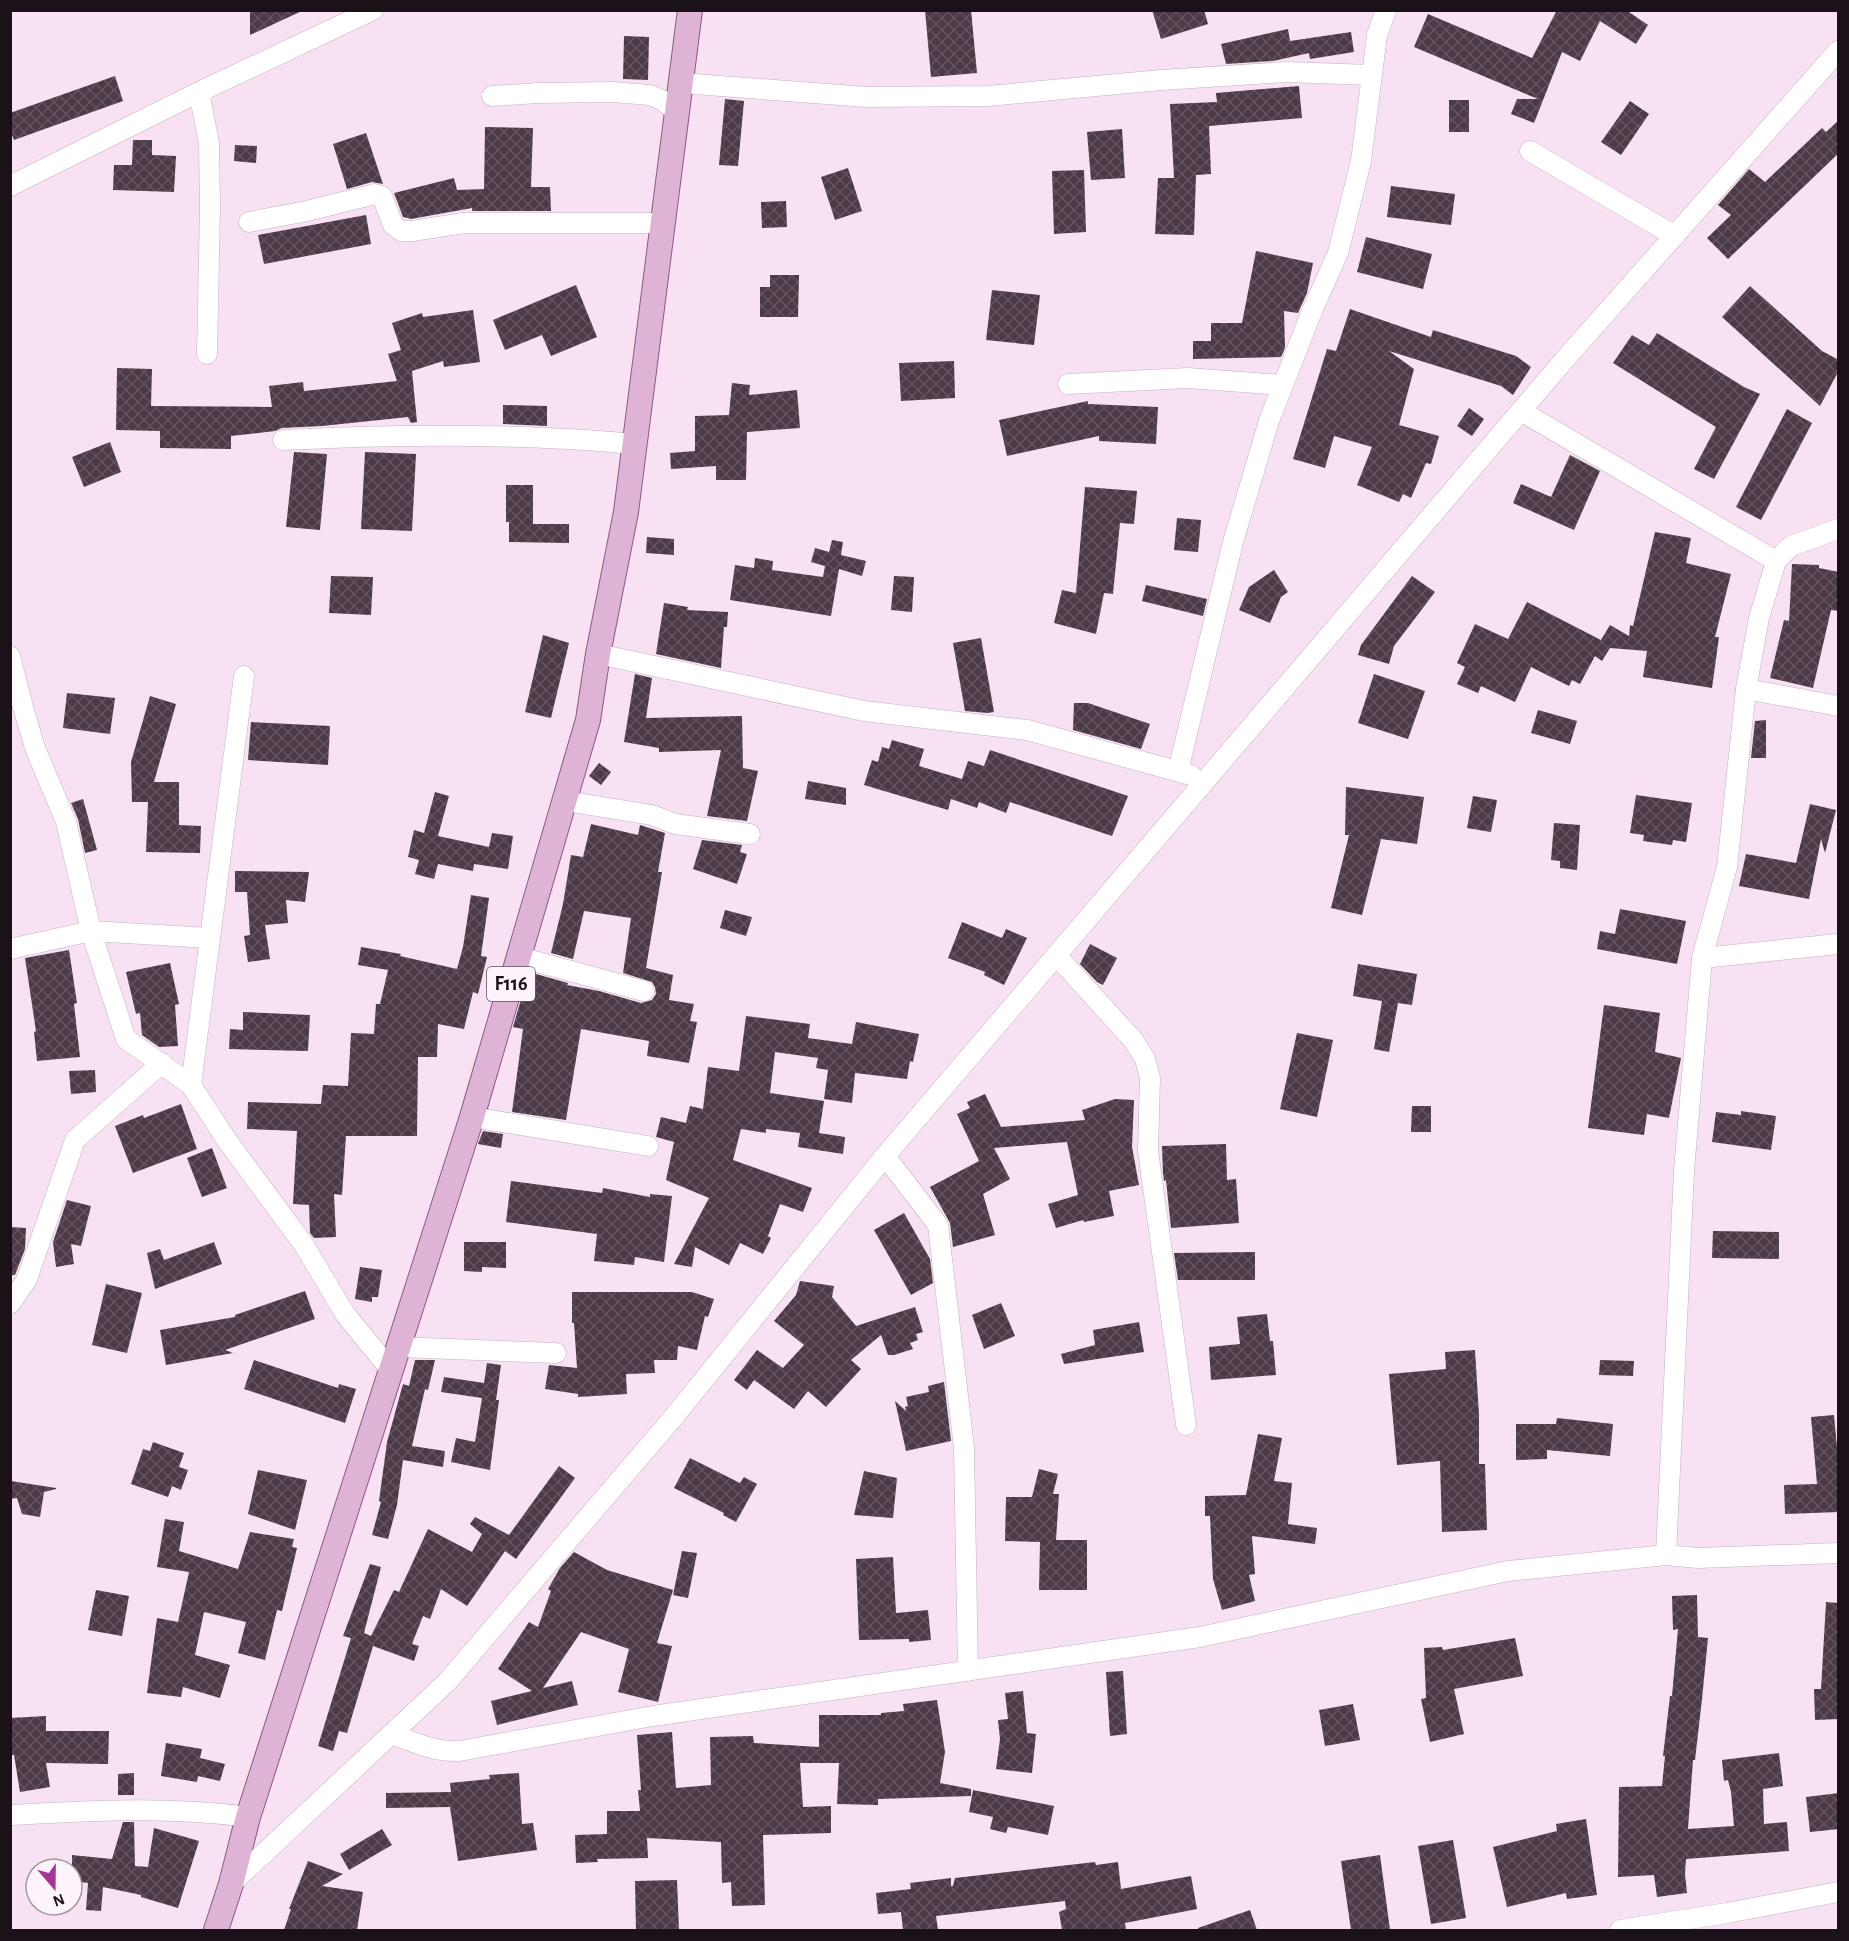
<svg xmlns="http://www.w3.org/2000/svg" width="1849" height="1941" font-family="'Alegreya Sans',sans-serif">
<style>
.building{fill:url(#building-cross-hatch)}
.lines{fill:none;stroke-linecap:round;stroke-linejoin:round}
.minor-casing{stroke:#c7b1c1;stroke-width:21}
.major-casing{stroke:#8c5a81;stroke-width:26}
.minor{stroke:#fff;stroke-width:20}
.major{stroke:#dfb3d6;stroke-width:24}
.labels{text-anchor:middle;dominant-baseline:central;stroke-width:6;stroke-linejoin:round;paint-order:stroke}
.shield{fill:#fdf3fa;stroke:#5e565c;stroke-width:1.5}
.shield-label{font-size:20px;font-weight:bold;fill:#1a1218}
</style>
<defs>
<pattern id="building-cross-hatch" width="8" height="8" patternUnits="userSpaceOnUse" patternTransform="scale(1.5)"><rect width="8" height="8" fill="#4c3a48"/><path d="M0 0l8 8M0 8l8-8" fill="none" stroke="#62535f"/></pattern>
</defs>
<rect width="100%" height="100%" fill="#f8e1f2"/>
<g class="building">
<polygon points="250,10 304,10 250,35"/>
<polygon points="925,10 971,10 977,73 931,77"/>
<polygon points="1152,10 1204,10 1208,24 1161,39"/>
<polygon points="1557,10 1626,10 1648,25 1636,44 1600,21 1580,61 1562,52 1534,123 1511,114 1517,99 1538,99 1414,47 1428,14 1532,58"/>
<polygon points="1288,29 1290,41 1351,32 1354,52 1310,59 1309,53 1273,61 1226,64 1221,44"/>
<polygon points="624,36 649,37 648,80 623,79"/>
<polygon points="115,76 123,101 14,140 10,130 10,113"/>
<polygon points="1299,86 1302,118 1209,126 1211,174 1196,175 1194,235 1155,234 1158,178 1174,178 1170,104 1217,102 1216,93"/>
<polygon points="725,99 744,101 738,166 719,165"/>
<rect x="1449" y="100" width="20" height="32"/>
<polygon points="1630,101 1649,114 1621,155 1601,142"/>
<polygon points="1839,120 1839,153 1728,259 1707,238 1731,215 1718,205 1749,169 1765,182 1822,128 1826,132"/>
<polygon points="485,127 533,128 531,187 550,187 551,211 472,211 472,208 411,219 403,217 394,193 454,178 457,190 484,189"/>
<polygon points="1122,129 1125,178 1091,180 1087,132"/>
<polygon points="366,133 383,184 372,182 347,189 333,144"/>
<polygon points="133,140 152,140 152,155 176,156 174,192 113,190 114,165 132,165"/>
<polygon points="235,145 257,146 256,163 234,161"/>
<polygon points="848,168 862,211 835,220 821,177"/>
<polygon points="1084,170 1086,232 1054,234 1052,171"/>
<polygon points="1391,186 1455,194 1451,225 1387,217"/>
<polygon points="786,201 787,227 762,228 761,202"/>
<polygon points="366,215 371,244 264,264 258,235"/>
<polygon points="1366,237 1432,254 1423,289 1357,272"/>
<polygon points="1256,251 1313,263 1307,293 1298,313 1284,311 1285,348 1281,357 1193,359 1193,341 1211,341 1211,323 1242,323"/>
<polygon points="770,275 799,275 798,317 760,317 760,287 770,287"/>
<polygon points="576,285 597,337 551,356 542,335 505,350 493,320"/>
<polygon points="1750,286 1822,351 1839,360 1839,370 1820,406 1722,317"/>
<polygon points="992,290 1040,295 1034,345 986,340"/>
<polygon points="1350,309 1431,337 1433,330 1516,356 1531,367 1513,395 1501,386 1389,351 1414,369 1399,425 1439,436 1431,464 1426,463 1411,498 1403,494 1399,502 1357,485 1372,447 1334,436 1325,468 1293,459 1327,349 1336,351"/>
<polygon points="473,310 480,362 444,367 443,361 412,371 417,422 411,423 408,417 322,426 282,428 275,431 231,436 231,449 160,448 160,431 116,430 117,368 152,369 151,406 272,407 269,386 303,382 304,391 397,381 388,354 401,350 392,323 422,313 423,317"/>
<polygon points="1657,333 1744,387 1760,394 1714,479 1694,469 1716,427 1613,363 1632,335 1649,345"/>
<polygon points="954,361 955,398 901,401 899,363"/>
<polygon points="732,383 750,385 749,395 797,390 800,428 747,432 746,480 716,480 716,466 671,469 670,453 695,451 695,416 729,415"/>
<polygon points="1088,401 1088,404 1158,407 1156,444 1099,441 1099,436 1007,456 999,420"/>
<polygon points="503,405 547,406 547,426 503,424"/>
<polygon points="1469,408 1484,419 1472,436 1457,426"/>
<polygon points="1787,409 1812,423 1761,520 1736,507"/>
<polygon points="110,442 121,472 84,487 72,457"/>
<polygon points="294,452 327,454 320,530 286,527"/>
<polygon points="365,452 416,454 412,531 361,529"/>
<polygon points="1570,455 1600,471 1574,530 1513,503 1521,484 1551,497"/>
<polygon points="506,485 533,485 533,524 569,524 569,543 509,542 509,522 506,522"/>
<polygon points="1085,487 1137,491 1134,524 1120,523 1113,594 1104,593 1096,634 1054,623 1062,590 1076,593"/>
<polygon points="1177,518 1201,520 1198,552 1174,550"/>
<polygon points="1655,532 1691,538 1686,563 1731,574 1715,637 1719,637 1712,688 1643,677 1647,651 1610,648 1602,661 1595,656 1580,684 1572,680 1569,686 1531,667 1515,702 1481,686 1478,693 1457,684 1465,667 1457,663 1475,624 1508,639 1527,602 1601,640 1610,625 1629,636 1630,625 1633,626"/>
<polygon points="647,537 674,539 674,555 646,553"/>
<polygon points="832,540 843,542 841,555 866,561 862,576 839,569 831,616 730,600 735,565 754,568 755,558 773,561 772,570 823,577 825,566 811,562 815,548 829,552"/>
<polygon points="1792,564 1819,565 1819,568 1839,572 1839,611 1831,610 1813,688 1770,678 1784,620 1789,621"/>
<polygon points="1274,570 1288,592 1281,597 1270,623 1239,610 1249,587"/>
<polygon points="331,576 373,577 371,615 329,613"/>
<polygon points="894,576 914,577 912,612 891,610"/>
<polygon points="1412,576 1435,592 1394,646 1389,664 1358,655 1361,645"/>
<polygon points="1146,585 1207,599 1203,616 1142,601"/>
<polygon points="664,603 688,607 687,610 728,612 727,627 724,627 721,668 656,654"/>
<polygon points="543,635 569,643 551,718 525,712"/>
<polygon points="981,638 994,712 988,713 965,711 953,643"/>
<polygon points="635,674 652,678 646,718 742,716 743,768 758,771 747,821 707,816 721,750 659,752 659,748 624,742"/>
<polygon points="1374,674 1425,691 1408,739 1358,723"/>
<polygon points="67,693 115,698 110,734 63,728"/>
<polygon points="150,696 176,704 154,782 179,782 179,825 201,826 200,853 146,852 148,802 132,802 131,762"/>
<polygon points="1074,703 1088,703 1150,724 1141,749 1073,730"/>
<polygon points="1538,710 1577,721 1570,744 1531,733"/>
<polygon points="1766,720 1766,758 1751,758 1755,721"/>
<polygon points="251,722 330,726 328,765 248,760"/>
<polygon points="892,740 924,749 919,766 962,779 968,761 984,766 990,750 1128,796 1112,836 1010,802 1006,813 979,802 977,808 951,799 948,810 864,785 872,760 878,762 882,747 889,749"/>
<polygon points="599,763 611,772 601,785 589,776"/>
<polygon points="808,781 846,788 846,805 805,799"/>
<polygon points="1346,787 1424,797 1417,844 1381,839 1362,915 1331,908 1349,835 1345,835"/>
<polygon points="435,792 449,796 438,836 489,847 492,833 513,836 508,869 474,864 473,871 438,864 434,879 415,874 419,860 408,857 414,830 424,833"/>
<polygon points="1636,795 1692,803 1686,842 1673,840 1672,845 1643,841 1644,835 1630,833"/>
<polygon points="1473,796 1497,800 1491,832 1467,828"/>
<polygon points="83,799 97,850 85,853 78,819 71,803"/>
<polygon points="1810,804 1836,810 1825,853 1821,839 1809,899 1739,886 1746,854 1796,863"/>
<polygon points="1554,823 1580,825 1577,870 1560,868 1560,861 1551,860"/>
<polygon points="591,824 638,835 640,825 665,833 658,872 662,872 646,968 673,975 669,1000 694,1004 690,1021 697,1022 689,1063 647,1056 649,1041 581,1029 566,1120 512,1112 523,1029 513,1027 529,972 568,983 567,985 599,991 641,1003 652,1000 656,994 655,987 652,982 623,973 631,918 584,911 573,959 551,953 563,904 571,855 583,857"/>
<polygon points="702,840 742,845 740,852 747,854 737,884 693,869"/>
<polygon points="235,871 309,872 305,902 286,900 288,923 265,925 270,959 248,962 244,936 250,935 247,892 235,892"/>
<polygon points="471,895 489,898 481,956 487,957 478,994 473,992 464,1029 438,1024 437,1057 418,1057 417,1136 346,1136 342,1195 334,1194 336,1237 314,1238 310,1233 309,1205 293,1204 297,1131 247,1129 248,1102 321,1104 323,1085 348,1086 351,1033 374,1034 376,1004 380,1004 388,970 358,965 361,947 401,954 400,956 457,969 463,947"/>
<polygon points="1620,909 1686,921 1677,964 1597,949 1600,931 1615,934"/>
<polygon points="725,910 752,917 746,936 720,928"/>
<polygon points="962,922 1002,938 1006,929 1027,938 1004,985 984,975 985,972 948,958"/>
<polygon points="1090,944 1117,958 1103,985 1097,982 1080,964"/>
<polygon points="69,950 77,1003 74,1004 80,1057 37,1061 34,1032 36,1031 25,958"/>
<polygon points="170,963 179,1004 175,1005 178,1046 159,1047 142,1035 140,1013 136,1014 126,972"/>
<polygon points="1358,964 1417,974 1412,1005 1398,1003 1389,1052 1374,1049 1382,1001 1353,996"/>
<polygon points="1604,1005 1660,1013 1655,1052 1681,1058 1669,1118 1647,1114 1644,1135 1588,1128"/>
<polygon points="243,1012 310,1015 308,1051 229,1049 230,1029 243,1030"/>
<polygon points="746,1016 810,1024 808,1038 852,1044 856,1022 919,1034 913,1062 910,1061 907,1079 855,1073 852,1103 824,1099 828,1070 816,1068 818,1058 775,1052 770,1093 824,1101 819,1133 845,1137 843,1154 798,1147 800,1133 766,1129 766,1133 741,1129 733,1160 812,1188 803,1212 780,1204 768,1236 771,1238 763,1254 740,1243 729,1265 695,1247 692,1267 674,1264 709,1198 666,1180 674,1142 656,1137 661,1117 686,1123 690,1106 703,1109 708,1067 739,1071"/>
<polygon points="1297,1033 1333,1040 1317,1117 1280,1109"/>
<polygon points="95,1070 96,1092 71,1094 69,1071"/>
<polygon points="985,1094 1001,1127 1085,1120 1082,1110 1115,1099 1134,1100 1132,1147 1139,1185 1109,1191 1114,1216 1084,1222 1083,1220 1056,1228 1048,1204 1078,1195 1067,1142 994,1148 1010,1179 983,1194 995,1235 953,1247 950,1223 930,1187 979,1161 957,1114 970,1108 967,1102"/>
<polygon points="181,1104 197,1149 133,1173 115,1126 143,1115 144,1118"/>
<polygon points="1412,1106 1431,1106 1431,1132 1411,1132"/>
<polygon points="1741,1111 1776,1116 1771,1150 1712,1142 1716,1112 1741,1115"/>
<polygon points="483,1131 503,1134 501,1148 478,1144"/>
<polygon points="1226,1144 1227,1180 1236,1179 1239,1223 1171,1228 1166,1180 1164,1181 1163,1173 1162,1146"/>
<polygon points="212,1148 227,1188 202,1197 187,1158"/>
<polygon points="511,1181 602,1193 603,1188 650,1197 650,1194 672,1196 664,1262 635,1257 634,1265 594,1261 597,1234 506,1222"/>
<polygon points="67,1200 91,1206 81,1246 71,1244 74,1264 56,1267 53,1242"/>
<polygon points="904,1213 930,1259 933,1283 911,1295 874,1230"/>
<polygon points="10,1227 26,1228 25,1249 15,1275 10,1275"/>
<polygon points="1713,1231 1779,1232 1779,1259 1712,1258"/>
<polygon points="214,1242 222,1264 155,1289 147,1253 160,1249 164,1260"/>
<polygon points="464,1242 506,1242 506,1268 482,1267 482,1272 464,1271"/>
<polygon points="1255,1252 1255,1280 1178,1280 1174,1253"/>
<polygon points="360,1267 382,1270 378,1297 372,1297 372,1302 355,1299"/>
<polygon points="800,1281 834,1286 832,1297 856,1326 915,1307 923,1332 916,1334 918,1340 910,1343 913,1349 894,1355 888,1355 881,1335 851,1360 861,1369 826,1407 808,1391 794,1409 754,1380 747,1390 734,1380 757,1350 783,1368 804,1345 774,1321 796,1295"/>
<polygon points="106,1284 142,1293 127,1353 92,1345"/>
<polygon points="305,1291 315,1319 225,1350 233,1353 166,1365 160,1330 235,1317 235,1315"/>
<polygon points="572,1292 692,1292 714,1299 708,1317 705,1316 697,1350 678,1346 677,1360 654,1360 655,1373 626,1374 627,1394 578,1397 578,1394 545,1389 549,1365 577,1368 574,1323 572,1323"/>
<polygon points="1001,1303 1015,1336 984,1349 972,1315"/>
<polygon points="1267,1314 1270,1341 1273,1341 1276,1375 1211,1380 1209,1347 1240,1344 1237,1317"/>
<polygon points="1139,1322 1144,1352 1064,1364 1061,1354 1095,1345 1093,1330"/>
<polygon points="1475,1350 1479,1415 1479,1464 1485,1464 1487,1530 1442,1532 1440,1461 1397,1465 1389,1374 1446,1369 1445,1352"/>
<polygon points="254,1360 338,1388 339,1384 356,1389 345,1423 244,1389"/>
<polygon points="415,1360 435,1360 428,1390 425,1389 412,1446 445,1451 443,1467 403,1460 397,1505 388,1539 372,1535 381,1502 379,1501 387,1442 403,1384 409,1386"/>
<polygon points="1600,1360 1634,1361 1633,1376 1599,1375"/>
<polygon points="487,1363 501,1365 496,1400 499,1400 490,1470 451,1462 456,1438 475,1442 482,1398 441,1392 444,1377 484,1383"/>
<polygon points="944,1382 951,1441 906,1451 895,1401 906,1411 905,1407 908,1406 906,1397 929,1392 928,1386"/>
<polygon points="1834,1415 1839,1469 1839,1512 1785,1514 1784,1485 1817,1484 1811,1417"/>
<polygon points="1557,1418 1613,1424 1610,1456 1547,1450 1547,1459 1516,1460 1516,1424 1556,1424"/>
<polygon points="1258,1434 1282,1438 1274,1481 1292,1483 1288,1524 1317,1528 1315,1544 1252,1536 1255,1574 1249,1575 1255,1601 1222,1610 1213,1579 1210,1516 1205,1516 1205,1496 1246,1495"/>
<polygon points="153,1442 184,1453 179,1467 188,1470 181,1490 172,1486 168,1497 131,1484 143,1449 150,1451"/>
<polygon points="690,1458 740,1483 744,1477 757,1484 736,1522 723,1515 724,1513 674,1488"/>
<polygon points="559,1466 575,1478 516,1559 505,1551 467,1606 441,1589 430,1619 423,1616 412,1644 419,1646 414,1661 373,1646 347,1733 339,1731 333,1751 318,1746 351,1638 343,1636 370,1564 381,1567 364,1633 371,1636 394,1590 399,1592 428,1529 472,1552 482,1534 470,1524 475,1517 509,1535"/>
<polygon points="1039,1469 1058,1474 1053,1494 1059,1494 1056,1540 1087,1540 1087,1590 1039,1590 1040,1542 1005,1541 1006,1497 1032,1497"/>
<polygon points="258,1470 307,1480 295,1530 248,1514"/>
<polygon points="864,1471 897,1478 893,1518 854,1515"/>
<polygon points="11,1481 56,1488 56,1489 44,1492 40,1517 22,1514 17,1498 10,1499"/>
<polygon points="165,1519 184,1522 179,1551 238,1569 250,1532 294,1539 292,1547 297,1548 282,1611 277,1610 265,1660 238,1653 246,1622 204,1612 195,1655 230,1665 220,1698 183,1687 181,1697 147,1693 157,1618 178,1622 189,1572 157,1567"/>
<polygon points="682,1551 697,1553 688,1598 673,1595"/>
<polygon points="574,1552 607,1570 673,1590 657,1643 672,1646 658,1702 618,1692 629,1649 581,1632 543,1688 572,1681 578,1705 497,1725 491,1701 532,1691 498,1669 529,1622 538,1627 551,1591 548,1589 560,1568"/>
<polygon points="893,1557 896,1613 928,1610 931,1640 909,1642 909,1639 859,1640 856,1559"/>
<polygon points="96,1590 129,1596 122,1636 88,1630"/>
<polygon points="1697,1595 1698,1637 1708,1638 1702,1699 1695,1760 1693,1760 1688,1829 1734,1826 1731,1792 1728,1780 1724,1781 1722,1760 1779,1753 1783,1786 1763,1789 1764,1824 1787,1822 1789,1851 1686,1859 1685,1874 1687,1893 1657,1897 1654,1875 1618,1877 1619,1787 1662,1786 1665,1756 1663,1756 1670,1696 1672,1696 1678,1629 1673,1630 1672,1596"/>
<polygon points="1826,1602 1839,1603 1839,1719 1815,1720 1814,1689 1821,1689"/>
<polygon points="1515,1638 1523,1676 1454,1689 1464,1734 1430,1742 1421,1699 1426,1698 1424,1648 1442,1647 1443,1650"/>
<polygon points="1123,1671 1127,1734 1110,1736 1106,1672"/>
<polygon points="1023,1691 1027,1733 1036,1734 1032,1773 996,1769 1000,1739 998,1720 1008,1719 1005,1693"/>
<polygon points="937,1700 945,1752 940,1783 971,1789 971,1796 878,1799 878,1805 837,1804 839,1763 800,1763 803,1807 831,1806 831,1833 763,1835 765,1905 732,1906 731,1882 722,1883 721,1842 647,1838 648,1858 597,1859 598,1862 576,1863 575,1835 607,1834 607,1811 640,1811 638,1790 641,1790 637,1735 672,1732 676,1788 711,1785 710,1737 753,1736 754,1743 819,1747 819,1715 881,1715 881,1713 904,1711 903,1704"/>
<polygon points="1353,1704 1360,1740 1325,1746 1319,1710"/>
<polygon points="46,1716 46,1731 109,1731 108,1764 46,1763 50,1787 20,1792 14,1755 10,1755 10,1718"/>
<polygon points="166,1743 202,1749 200,1758 225,1764 220,1781 198,1776 197,1782 161,1776"/>
<polygon points="134,1773 134,1795 118,1795 118,1774"/>
<polygon points="519,1773 522,1824 533,1823 537,1850 458,1861 450,1807 386,1808 386,1793 451,1792 450,1783 490,1779 489,1775"/>
<polygon points="973,1790 1054,1806 1048,1835 1008,1827 1006,1833 990,1829 993,1817 969,1812"/>
<polygon points="1839,1793 1839,1829 1810,1832 1806,1797"/>
<polygon points="1586,1819 1597,1895 1567,1899 1566,1893 1507,1907 1493,1847 1557,1831 1556,1824"/>
<polygon points="123,1822 134,1822 135,1866 148,1867 154,1828 199,1841 178,1908 141,1897 141,1895 103,1887 101,1911 86,1910 88,1883 72,1881 72,1855 112,1859"/>
<polygon points="382,1829 392,1845 349,1870 340,1854"/>
<polygon points="1453,1840 1466,1918 1431,1924 1418,1846"/>
<polygon points="1380,1855 1390,1930 1351,1930 1341,1861"/>
<polygon points="308,1861 343,1874 322,1886 363,1892 357,1930 284,1930 291,1909 289,1909"/>
<polygon points="1095,1862 1096,1865 1118,1862 1121,1889 1191,1876 1197,1909 1125,1923 1126,1930 1062,1930 1059,1912 1066,1909 1065,1901 936,1916 938,1930 903,1930 901,1912 878,1914 876,1893 911,1889 910,1883 951,1878 951,1886 953,1886 955,1878"/>
<polygon points="677,1880 679,1930 636,1930 635,1881"/>
<polygon points="1250,1910 1257,1930 1199,1930 1198,1928"/>
</g>
<g class="lines">
<g class="minor-casing">
<g id="minor">
<polyline points="681,83 867,97 988,96 1161,80 1286,72 1371,75"/>
<polyline points="199,92 209,143 210,206 207,354"/>
<polyline points="492,96 538,93 613,92 650,95 662,100 678,113"/>
<polyline points="1530,151 1675,236"/>
<polyline points="10,186 199,92 373,10"/>
<polyline points="249,222 307,211 375,194 382,196 393,225 401,231 412,231 464,223 664,223"/>
<polyline points="1068,384 1188,378 1283,385"/>
<polyline points="1521,411 1776,561"/>
<path d="M 283,440 C 400,434 518,433 635,444"/>
<polyline points="598,654 864,711 1027,730 1191,775"/>
<polyline points="10,656 23,707 35,748 66,822 91,931 126,1039 191,1085 226,1139 304,1245 345,1314 390,1369"/>
<polyline points="1746,689 1838,706"/>
<polyline points="1178,771 1233,542 1269,421 1312,311 1338,253 1361,161 1377,35 1386,10"/>
<polyline points="565,801 652,815 675,824 750,834"/>
<polyline points="10,949 91,931 210,938"/>
<polyline points="1056,955 1134,1041 1145,1059 1150,1078 1148,1151 1186,1425"/>
<polyline points="519,957 644,991"/>
<polyline points="1702,958 1838,944"/>
<polyline points="191,1085 244,676"/>
<polyline points="472,1117 648,1146"/>
<polyline points="885,1156 938,1225 964,1448 968,1671"/>
<polyline points="10,1304 27,1279 75,1140 162,1063"/>
<polyline points="397,1347 556,1353"/>
<polyline points="1666,1555 1684,1171 1702,958 1727,867 1746,689 1759,618 1776,561 1791,546 1838,529"/>
<path d="M 392,1734 C 415,1743 435,1752 459,1751 L 653,1716 L 1200,1637 L 1508,1571 L 1666,1555 L 1698,1558 L 1838,1553"/>
<path d="M 10,1815 C 90,1811 168,1806 248,1817"/>
<polyline points="231,1884 447,1682 672,1419 885,1156 1566,358 1838,51"/>
<polyline points="1620,1930 1727,1913 1838,1892"/>
</g>
</g>
<g class="major-casing">
<polyline id="major" points="216,1930 231,1884 248,1817 472,1117 588,720 598,654 626,512 690,10"/>
</g>
<use href="#minor" class="minor"/>
<use href="#major" class="major"/>
</g>
<g class="labels">
<rect class="shield" x="487" y="967" width="48" height="34" rx="4.5"/>
<g class="shield-label">
<text x="511" y="984">F116</text>
</g>
</g>
<rect width="1849" height="1941" fill="none" stroke="#1a1218" stroke-width="24"/>
<g transform="translate(54 1887) rotate(160)"><circle r="28" fill="#fdf3fa" stroke="#a299a0" stroke-width="1.5"/>
<path d="M0-4.5L10 22L0 15L-10 22Z" fill="#a63693"/>
<text y="-9" font-size="16" font-weight="bold" text-anchor="middle" fill="#1a1218">N</text>
</g>
</svg>
